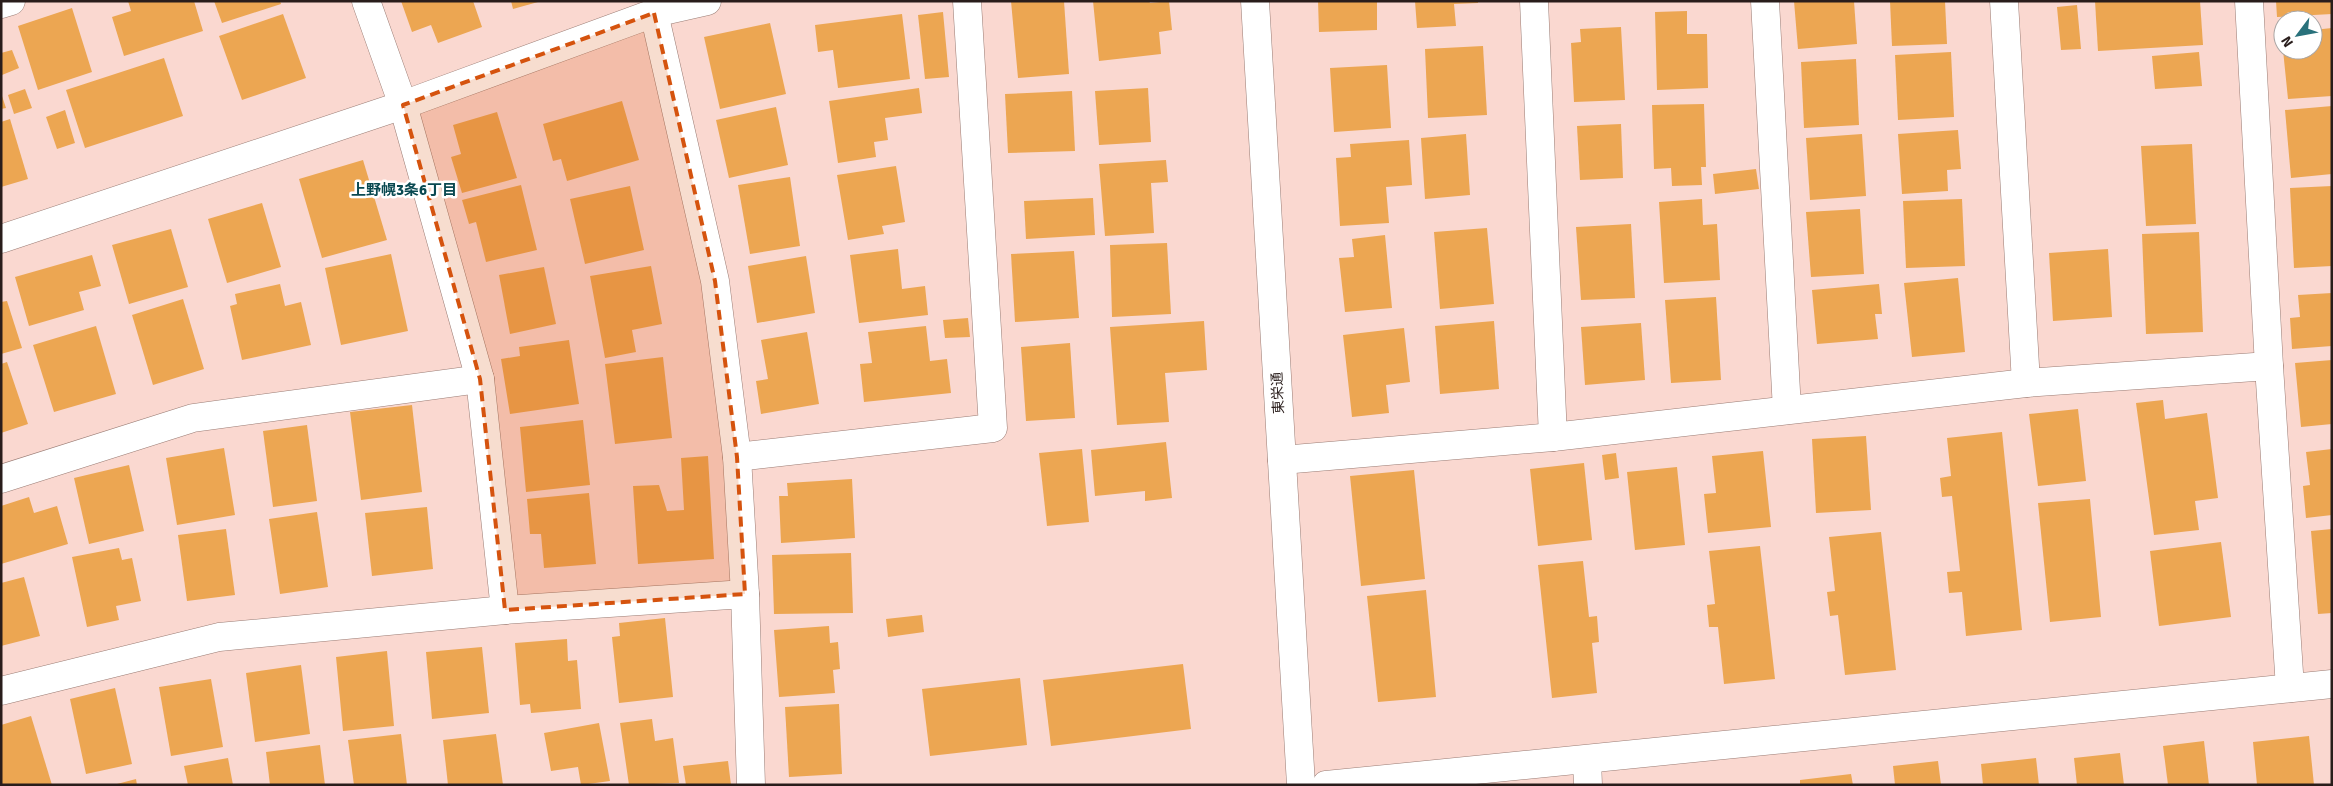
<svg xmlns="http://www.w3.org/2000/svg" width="2333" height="786" font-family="Signika,'Noto Sans JP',sans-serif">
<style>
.building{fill:#eca652}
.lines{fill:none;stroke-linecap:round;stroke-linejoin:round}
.street-casing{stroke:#9a7c74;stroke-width:29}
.secondary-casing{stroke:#9a7c74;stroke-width:29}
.street{stroke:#fff;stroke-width:28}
.secondary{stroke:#fff;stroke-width:28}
.marked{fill:#d5530e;fill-opacity:0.2;stroke:#d5530e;stroke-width:4;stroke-dasharray:10 6;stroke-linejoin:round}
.labels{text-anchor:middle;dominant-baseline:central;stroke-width:5;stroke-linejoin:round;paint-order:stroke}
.street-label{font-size:14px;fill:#291d1b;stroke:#fff}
.neighbourhood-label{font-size:15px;font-weight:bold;fill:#0a4951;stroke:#fff}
</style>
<rect width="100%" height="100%" fill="#fad8d0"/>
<g class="building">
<polygon points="128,1 194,1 203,31 124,56 112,17 131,11"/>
<polygon points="214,1 280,1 281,4 222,23"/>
<polygon points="401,1 473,1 482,27 438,43 431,25 412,32"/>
<polygon points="511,1 538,1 538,2 513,9"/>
<polygon points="1011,1 1064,1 1069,74 1018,78"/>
<polygon points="1093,1 1149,1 1150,3 1169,1 1172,30 1159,32 1161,54 1099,61"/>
<polygon points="1318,1 1377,1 1377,30 1319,32"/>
<polygon points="1415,1 1478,1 1478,3 1454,4 1456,26 1417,28"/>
<polygon points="1794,1 1854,1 1857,44 1798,49"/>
<polygon points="1890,1 1945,1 1947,44 1892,46"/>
<polygon points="2095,1 2200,1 2203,45 2098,51"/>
<polygon points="2276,1 2332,1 2332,14 2277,17"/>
<polygon points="2077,5 2081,49 2061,50 2057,7"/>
<polygon points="72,8 92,72 38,90 18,26"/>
<polygon points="1687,11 1687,34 1707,34 1708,88 1657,90 1655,12"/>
<polygon points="943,12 949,77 925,79 918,15"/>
<polygon points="283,14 306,78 242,100 219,36"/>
<polygon points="902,14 910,79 838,88 833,50 818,52 815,25"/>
<polygon points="770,23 786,94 720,109 704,37"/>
<polygon points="1621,27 1625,100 1574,102 1571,43 1581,42 1580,29"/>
<polygon points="2332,28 2332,96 2288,99 2283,50 2313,50 2313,30"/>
<polygon points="1483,46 1487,115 1428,118 1425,49"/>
<polygon points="12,50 19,68 2,75 1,53"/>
<polygon points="1951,52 1954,117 1898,120 1895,55"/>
<polygon points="2199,52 2202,86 2155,89 2152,56"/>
<polygon points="164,58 183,116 85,148 66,90"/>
<polygon points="1856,59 1859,125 1804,128 1801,62"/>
<polygon points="1387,65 1391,128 1334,132 1330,68"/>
<polygon points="919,88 922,113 885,118 888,140 874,142 876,157 838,163 829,101"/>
<polygon points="1148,88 1151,142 1099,145 1095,91"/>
<polygon points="25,89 32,108 14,114 8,95"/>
<polygon points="1072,91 1075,151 1008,153 1005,94"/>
<polygon points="1,93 6,108 1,109"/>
<polygon points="622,101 639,160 567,181 561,159 553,161 543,124"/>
<polygon points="1704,104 1706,167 1701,167 1702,185 1672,186 1671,168 1654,169 1652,105"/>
<polygon points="2332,106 2332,174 2291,178 2285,110"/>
<polygon points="776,107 788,165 729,178 716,120"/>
<polygon points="65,110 75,143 57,149 46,117"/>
<polygon points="497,112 517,178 462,193 451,157 461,154 453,125"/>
<polygon points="10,119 28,179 1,187 1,122"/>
<polygon points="1621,124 1623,178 1580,180 1577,126"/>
<polygon points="1958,130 1961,169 1947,170 1948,191 1902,194 1898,134"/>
<polygon points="1466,134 1470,195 1425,199 1421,138"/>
<polygon points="1862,134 1866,196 1810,200 1806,138"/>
<polygon points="1409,140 1412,185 1386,187 1389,223 1340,226 1336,158 1351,157 1350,144"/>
<polygon points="2192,144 2196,224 2146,226 2141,146"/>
<polygon points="363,160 387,240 322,258 299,179"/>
<polygon points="1166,160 1168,182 1151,183 1154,233 1105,236 1099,164"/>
<polygon points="896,166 905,222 882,226 884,234 848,240 837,175"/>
<polygon points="1756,169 1759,189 1715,194 1713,174"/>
<polygon points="790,177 800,246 750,254 738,185"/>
<polygon points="521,185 537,250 486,262 476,222 469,224 462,200"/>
<polygon points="630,186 644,250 585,264 570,199"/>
<polygon points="2332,186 2332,266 2294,268 2290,188"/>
<polygon points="1093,198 1095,235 1026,239 1024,201"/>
<polygon points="1702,199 1703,225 1717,224 1720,280 1664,283 1659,202"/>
<polygon points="1962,199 1965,266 1906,268 1903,201"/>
<polygon points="262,203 281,267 227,283 208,219"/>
<polygon points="1860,209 1864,274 1811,277 1806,212"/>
<polygon points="1631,224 1635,298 1581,300 1576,227"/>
<polygon points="1487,228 1494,304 1440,309 1434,232"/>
<polygon points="171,229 188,287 129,304 112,245"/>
<polygon points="2199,232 2203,332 2146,334 2142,234"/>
<polygon points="1385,235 1392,308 1345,312 1339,258 1354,257 1352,239"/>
<polygon points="1167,243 1171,314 1112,317 1110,245"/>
<polygon points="898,249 902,289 925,286 928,315 859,323 850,255"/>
<polygon points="2108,249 2112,317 2053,321 2049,253"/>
<polygon points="1074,251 1079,318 1015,322 1011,254"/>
<polygon points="391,254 408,331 341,345 325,268"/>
<polygon points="92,255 101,286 79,292 84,310 29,326 15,277"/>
<polygon points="806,256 815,313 757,323 748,266"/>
<polygon points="651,266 662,324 632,330 636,352 605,358 590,276"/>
<polygon points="544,267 556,324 510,334 499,275"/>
<polygon points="1958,278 1965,352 1912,357 1904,283"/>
<polygon points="280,284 285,306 301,302 311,345 242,360 230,306 237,304 235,294"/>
<polygon points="1879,284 1882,314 1875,314 1878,339 1817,344 1812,290"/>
<polygon points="2332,293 2332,346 2292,349 2290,318 2300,317 2298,295"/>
<polygon points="1716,297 1721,380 1671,383 1665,300"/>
<polygon points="183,299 204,369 153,385 132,315"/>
<polygon points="7,301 22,348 1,354 1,302"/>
<polygon points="968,318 970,337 945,338 943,320"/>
<polygon points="1204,321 1207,370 1165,373 1169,422 1117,425 1110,327"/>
<polygon points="1494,321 1499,389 1440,394 1435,326"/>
<polygon points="1641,323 1645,380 1585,385 1581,327"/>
<polygon points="96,326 116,394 54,412 33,345"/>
<polygon points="926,326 930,361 947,359 951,393 864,402 860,364 872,363 868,332"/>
<polygon points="1404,328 1410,382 1386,385 1389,413 1352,417 1343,335"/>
<polygon points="807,332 819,404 761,414 756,381 768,379 761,340"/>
<polygon points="569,340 579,404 510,414 501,359 520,356 519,347"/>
<polygon points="1070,343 1075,418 1026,421 1021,347"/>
<polygon points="663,357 672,438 615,444 605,364"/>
<polygon points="2332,360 2332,424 2301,427 2295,363"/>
<polygon points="7,362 28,424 1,433 1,364"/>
<polygon points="2163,400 2165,419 2207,413 2218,498 2195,501 2199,530 2154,535 2136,403"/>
<polygon points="412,405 422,492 361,500 350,412"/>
<polygon points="2078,409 2086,481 2038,486 2029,414"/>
<polygon points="583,420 590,485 526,492 520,427"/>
<polygon points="307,425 317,501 273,507 263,431"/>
<polygon points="2002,432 2022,630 1966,636 1962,592 1949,593 1947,572 1960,571 1952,496 1942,497 1940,478 1951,476 1947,438"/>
<polygon points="1866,436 1871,510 1816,513 1812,439"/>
<polygon points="1166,442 1172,498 1145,501 1145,491 1095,496 1091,450"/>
<polygon points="224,448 235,515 177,525 166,458"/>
<polygon points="1082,449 1089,522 1047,526 1039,453"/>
<polygon points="2332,449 2332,515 2306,518 2303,486 2310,485 2306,452"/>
<polygon points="1763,451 1771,527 1708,533 1704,494 1716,493 1712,456"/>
<polygon points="1616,453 1619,478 1605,480 1602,455"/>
<polygon points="708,456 714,559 638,564 633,486 659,485 667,511 684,510 681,458"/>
<polygon points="1584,463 1592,540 1538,546 1530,469"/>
<polygon points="129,465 144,531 89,544 74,478"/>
<polygon points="1677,467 1685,545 1635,550 1627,472"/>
<polygon points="1414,470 1425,579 1361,586 1350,476"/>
<polygon points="852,479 855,538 781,543 779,496 788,496 787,483"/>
<polygon points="589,493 596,564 544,568 541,534 530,534 527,499"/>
<polygon points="29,497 34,513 57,506 68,544 1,564 1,506"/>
<polygon points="2090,499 2101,617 2050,622 2038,503"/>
<polygon points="427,507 433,569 372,576 365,513"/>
<polygon points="317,512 328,587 280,594 269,519"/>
<polygon points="226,529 235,595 187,601 178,535"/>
<polygon points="2332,529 2332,613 2318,614 2311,531"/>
<polygon points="1881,532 1896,670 1845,675 1838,615 1830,616 1827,592 1835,591 1829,537"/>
<polygon points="2221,542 2231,617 2159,626 2150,551"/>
<polygon points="1760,546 1775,679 1724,684 1718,627 1709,627 1707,605 1715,604 1709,551"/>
<polygon points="119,548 122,560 132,558 141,601 116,606 119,620 87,627 72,557"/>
<polygon points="851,553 853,613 774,614 772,555"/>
<polygon points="1583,561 1589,617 1597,616 1599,642 1592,643 1597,693 1552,698 1538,565"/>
<polygon points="24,577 40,636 1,646 1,583"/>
<polygon points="1426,590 1436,697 1378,702 1367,596"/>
<polygon points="922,615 924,632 888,637 886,619"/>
<polygon points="665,618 673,697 619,703 612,637 620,636 619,623"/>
<polygon points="829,626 830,643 838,642 840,669 833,670 835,693 779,697 774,630"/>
<polygon points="567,639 568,661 577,660 581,709 531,713 530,704 520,705 515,643"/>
<polygon points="482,647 489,713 432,719 426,652"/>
<polygon points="387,651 394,726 343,731 336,657"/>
<polygon points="1183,664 1191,729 1051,746 1043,680"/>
<polygon points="301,665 310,734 255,742 246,673"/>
<polygon points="1020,678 1027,745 930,756 922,689"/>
<polygon points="211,679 223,747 171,756 159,687"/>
<polygon points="115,688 132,764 86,774 70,699"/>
<polygon points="839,704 842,774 789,777 785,707"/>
<polygon points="31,716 52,785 1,785 1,725"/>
<polygon points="652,719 655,741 673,738 679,783 629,785 620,723"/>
<polygon points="599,723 610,781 581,785 578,767 551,771 544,733"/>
<polygon points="401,734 407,785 354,785 348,740"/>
<polygon points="496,734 503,785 448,785 443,740"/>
<polygon points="2309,736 2314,785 2257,785 2253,742"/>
<polygon points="2204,741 2209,785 2168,785 2163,746"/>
<polygon points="320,745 325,785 270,785 266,752"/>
<polygon points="2120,753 2124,785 2077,785 2074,758"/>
<polygon points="228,758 233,785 188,785 184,766"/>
<polygon points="2036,758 2039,785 1983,785 1981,764"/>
<polygon points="728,761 731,785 686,785 683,766"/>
<polygon points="1938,761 1941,785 1895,785 1893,766"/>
<polygon points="1851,774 1853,785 1800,785 1800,780"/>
<polygon points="136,779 137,785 117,785 117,784"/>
</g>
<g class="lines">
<g class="street-casing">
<g id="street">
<polyline points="366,1 403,105 480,379 505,610"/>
<polyline points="1534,1 1553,437"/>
<polyline points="1765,1 1787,410"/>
<polyline points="2004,1 2026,383"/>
<polyline points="2249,1 2269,366 2290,688"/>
<polyline points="1,4 11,1"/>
<polyline points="654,13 715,281 737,457 745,594 751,785"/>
<polyline points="1,239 403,105 654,13 707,1"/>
<polyline points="737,457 993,428 967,1"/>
<polyline points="1282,460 1553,437 2026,383 2269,366"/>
<polyline points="1,479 193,418 480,379"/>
<polyline points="1,691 219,637 505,610 745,594"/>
<polyline points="1587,760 1588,785"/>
</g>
</g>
<g class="secondary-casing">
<g id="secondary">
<polyline points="1255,1 1301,785"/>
<polyline points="1326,785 2332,684"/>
</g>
</g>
<use href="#street" class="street"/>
<use href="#secondary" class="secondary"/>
</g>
<path class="marked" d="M 654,13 L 715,281 L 737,457 L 745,594 L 505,610 L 480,379 L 403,105 Z"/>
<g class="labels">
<g class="street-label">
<text transform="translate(1278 393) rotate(-93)">東栄通</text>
</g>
<g class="neighbourhood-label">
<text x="404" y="190">上野幌3条6丁目</text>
</g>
</g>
<rect width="2333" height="786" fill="none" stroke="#291d1b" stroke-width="5"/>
<g transform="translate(2298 35) rotate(238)"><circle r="24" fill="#ffffff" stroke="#a9a5a4"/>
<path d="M0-4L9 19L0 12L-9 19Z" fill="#29717b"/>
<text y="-8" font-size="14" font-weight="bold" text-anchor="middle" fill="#291d1b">N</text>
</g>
</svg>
